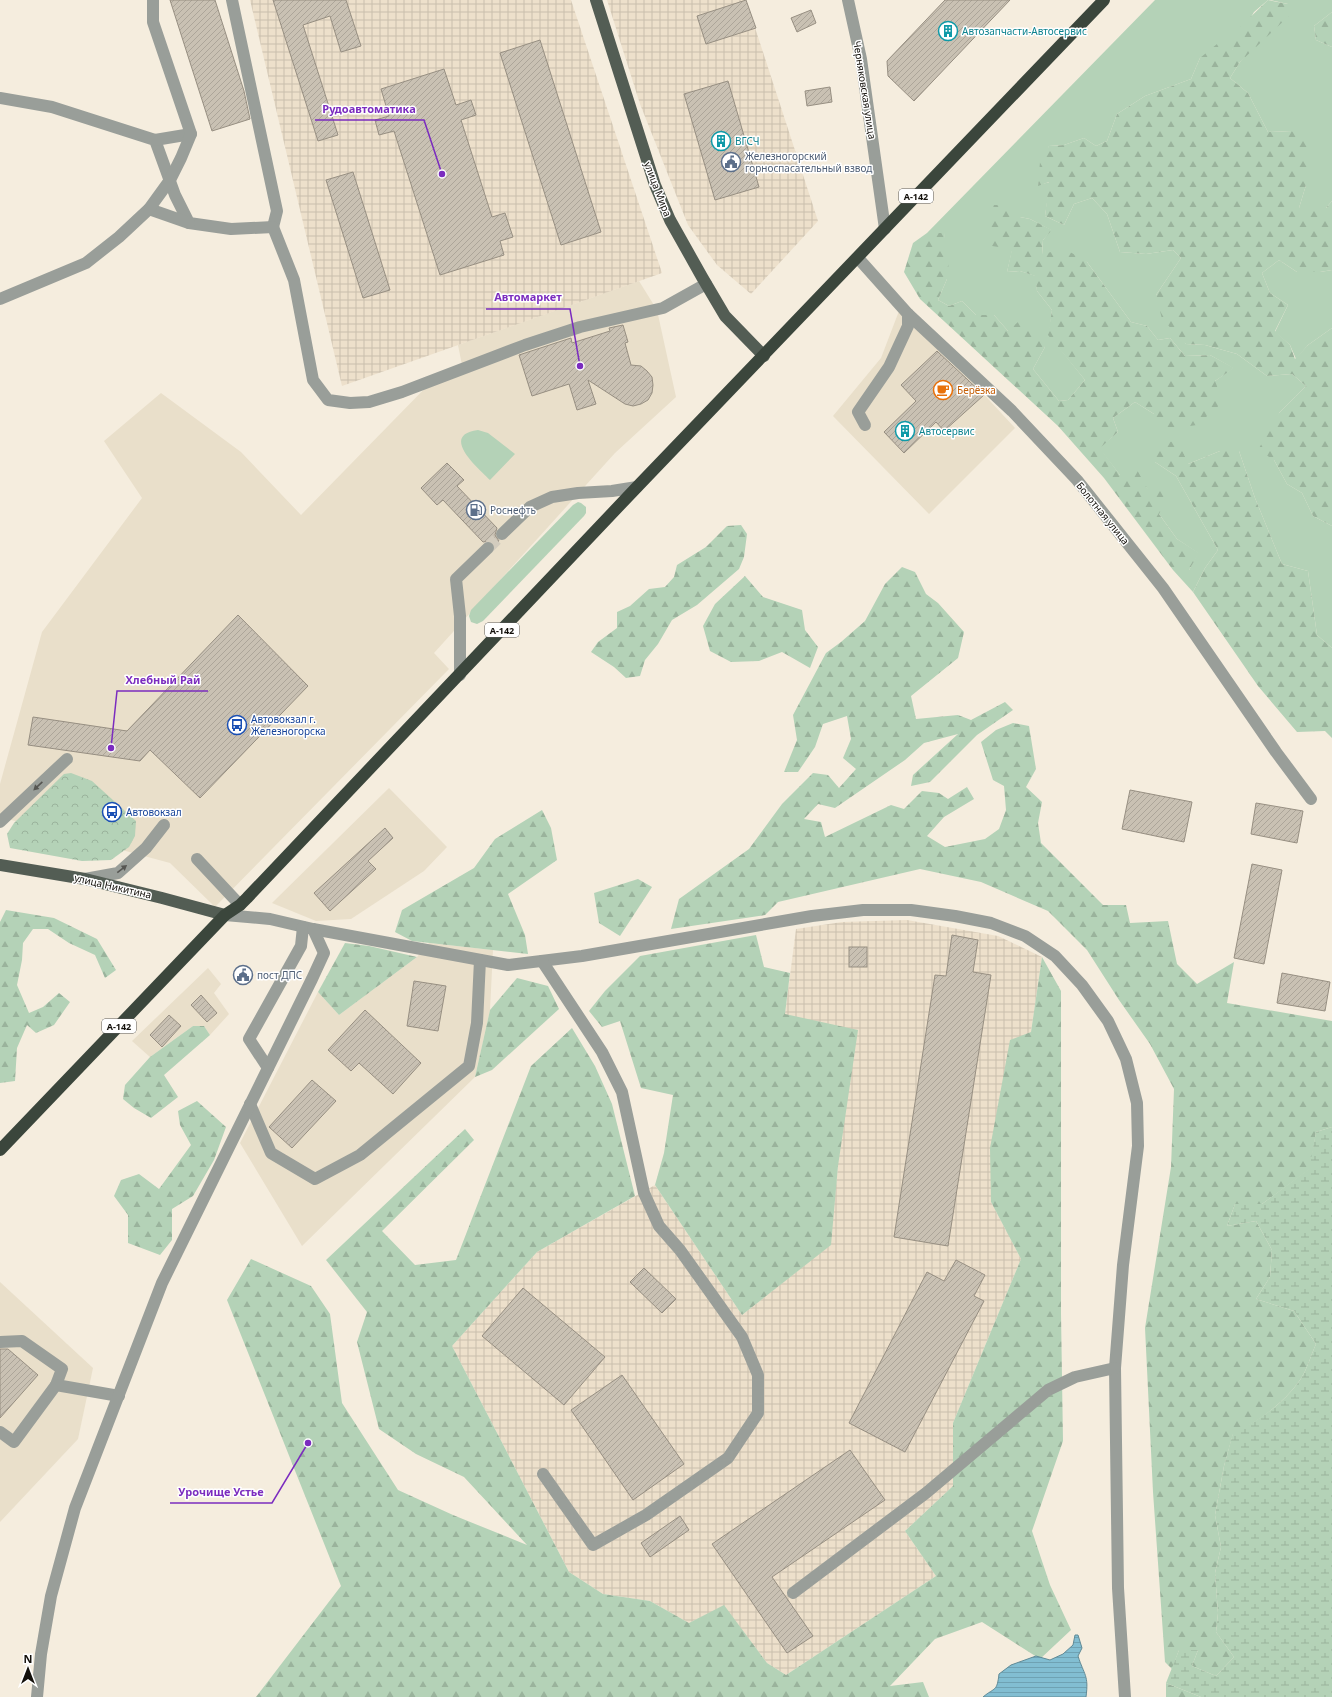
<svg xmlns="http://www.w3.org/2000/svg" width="1332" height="1697" font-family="'Noto Sans',sans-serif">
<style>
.commercial{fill:#e9dfca}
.industrial{fill:url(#industrial-grid)}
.grass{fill:#b4d2b7}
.forest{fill:url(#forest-firs)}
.wetland{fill:url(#wetland-marsh)}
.park{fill:url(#park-crowns)}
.water{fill:url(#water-rules);stroke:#608a96}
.building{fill:url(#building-hatch);stroke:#978f82}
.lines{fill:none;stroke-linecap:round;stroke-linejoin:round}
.minor-tunnel{stroke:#d3ccbe;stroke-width:12;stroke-dasharray:12 6;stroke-linecap:butt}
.minor{stroke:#999e99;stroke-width:12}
.major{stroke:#535d54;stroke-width:12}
.highway{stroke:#3b463c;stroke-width:12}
.oneway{fill:#565652}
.labels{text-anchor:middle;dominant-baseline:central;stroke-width:3;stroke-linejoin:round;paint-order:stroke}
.shield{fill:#fff;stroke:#595754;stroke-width:1}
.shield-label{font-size:9px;font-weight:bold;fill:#120f0a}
.culture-label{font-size:10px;fill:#0d838f;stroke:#fff;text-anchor:start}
.street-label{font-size:10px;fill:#120f0a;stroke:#fff}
.service-label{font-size:10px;fill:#4e5e75;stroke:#fff;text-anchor:start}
.food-label{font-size:10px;fill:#c56008;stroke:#fff;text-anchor:start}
.transit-label{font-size:10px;fill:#164399;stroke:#fff;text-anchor:start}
.leader{fill:none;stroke:#7b2cbf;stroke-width:1.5}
.callout-dot{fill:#7b2cbf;stroke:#fff;stroke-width:1.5}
.callout-label{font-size:11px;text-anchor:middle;font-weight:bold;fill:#7b2cbf;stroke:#fff;stroke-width:3;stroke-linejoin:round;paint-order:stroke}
</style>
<defs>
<pattern id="industrial-grid" width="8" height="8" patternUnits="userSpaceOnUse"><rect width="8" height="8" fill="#ede0cb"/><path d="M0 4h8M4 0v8" fill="none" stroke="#cabfad"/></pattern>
<pattern id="forest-firs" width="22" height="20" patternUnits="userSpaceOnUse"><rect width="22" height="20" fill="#b4d2b7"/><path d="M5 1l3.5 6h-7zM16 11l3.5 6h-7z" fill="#9ab39c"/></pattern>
<pattern id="wetland-marsh" width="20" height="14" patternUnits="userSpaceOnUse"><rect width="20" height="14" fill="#b4d2b7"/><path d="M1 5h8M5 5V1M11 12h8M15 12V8" fill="none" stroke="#9ab39c"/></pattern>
<pattern id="park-crowns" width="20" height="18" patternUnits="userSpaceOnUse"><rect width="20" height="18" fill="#b4d2b7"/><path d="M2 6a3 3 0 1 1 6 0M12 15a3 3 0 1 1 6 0" fill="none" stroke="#9ab39c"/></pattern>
<pattern id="water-rules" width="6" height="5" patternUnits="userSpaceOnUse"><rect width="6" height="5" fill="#82bed2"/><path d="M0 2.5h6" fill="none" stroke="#6fa2b3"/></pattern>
<pattern id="building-hatch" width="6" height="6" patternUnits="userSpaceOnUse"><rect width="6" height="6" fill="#c9c1b3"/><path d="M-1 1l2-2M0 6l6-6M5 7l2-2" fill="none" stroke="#aca599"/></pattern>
</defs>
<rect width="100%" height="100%" fill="#f5edde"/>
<g class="commercial">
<polygon points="639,281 657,310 676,397 615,453 434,653 449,669 215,907 170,863 0,817 0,784 42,632 142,498 104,441 161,393 241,452 301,515 434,379 462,365 458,345"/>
<polygon points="899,311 941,348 1015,428 929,514 833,416 881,358"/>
<polygon points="389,788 447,847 424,871 351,919 316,921 272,903"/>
<polygon points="429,943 493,950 490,1010 475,1077 302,1246 240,1143 318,992 339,1015 417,957"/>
<polygon points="208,968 221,984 214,993 229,1014 210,1035 204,1026 193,1026 150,1057 132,1041"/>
<polygon points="0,1282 93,1368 78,1439 0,1522"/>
</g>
<g class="industrial">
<polygon points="250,0 571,0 662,273 342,386"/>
<polygon points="607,0 746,0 818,221 751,294 717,265 688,225 640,104"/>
<polygon points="907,920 998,936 1042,957 1031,1032 991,1202 1021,1259 953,1423 953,1486 905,1531 936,1576 786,1675 767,1663 724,1606 689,1623 650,1601 603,1594 569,1572 452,1346 537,1252 655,1185 742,1315 830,1245 838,1166 785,1014 796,929 842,922"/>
</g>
<g class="grass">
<polygon points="1155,0 1268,0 1254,12 1232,50 1200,58 1191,79 1145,96 1117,114 1107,141 1096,146 1084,138 1064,145 1049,146 1038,185 1050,182 1045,216 1064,225 1074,204 1092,198 1107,214 1120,252 1146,254 1173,250 1181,258 1156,295 1186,344 1205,345 1237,354 1267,376 1292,374 1306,386 1279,413 1274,460 1287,484 1302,493 1313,516 1332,526 1332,648 1317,635 1308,571 1282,564 1255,498 1239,451 1220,451 1188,464 1155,462 1176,476 1218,550 1205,568 1193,592 1173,570 1189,570 1198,553 1177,539 1159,514 1147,488 1120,475 1099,448 1118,432 1113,418 1135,402 1154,414 1215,381 1233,368 1210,355 1185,356 1170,338 1158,340 1147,326 1131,322 1087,262 1042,255 1043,240 1051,230 1030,219 1020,217 1007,272 1020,271 1036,276 1037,291 1052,310 1049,335 1085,380 1068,400 1059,401 1033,369 1045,347 1008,331 994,315 976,315 962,301 949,306 938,300 947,279 944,233 927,233"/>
<polygon points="1270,0 1332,0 1332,12 1314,26 1316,40 1332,47 1332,201 1326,208 1299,208 1306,185 1292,131 1268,132 1248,93 1230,78 1240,62 1288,4"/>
<polygon points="1279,260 1297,272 1320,272 1332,270 1332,328 1308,345 1296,359 1290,345 1275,332 1288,305 1270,293 1262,273"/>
<path d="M 478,430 L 488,433 L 515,454 L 490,480 C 478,468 439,435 478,430 Z"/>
<polygon points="578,502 581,503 586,507 586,513 584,516 483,621 477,624 471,622 469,616 471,610 573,505"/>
</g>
<g class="forest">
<polygon points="1268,0 1288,4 1289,16 1240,62 1230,78 1248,93 1268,132 1292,131 1311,144 1306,185 1299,208 1326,208 1332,201 1332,270 1320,272 1297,272 1279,260 1262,273 1270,293 1288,305 1275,331 1290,345 1295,359 1308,345 1332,328 1332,526 1313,516 1302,493 1287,484 1274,460 1258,450 1279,413 1306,386 1292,374 1267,376 1237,354 1205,345 1186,344 1162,319 1156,295 1181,258 1173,250 1146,254 1120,252 1107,214 1092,198 1074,204 1064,225 1045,216 1049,182 1038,186 1040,162 1049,146 1064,145 1084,138 1096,146 1107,141 1117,114 1145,96 1191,79 1200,58 1217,44 1232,50 1237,30"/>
<polygon points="1332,12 1332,47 1316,40 1314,26"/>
<polygon points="994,205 1011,205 1020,217 1030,219 1052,230 1043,240 1042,254 1065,249 1087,262 1131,322 1147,326 1158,340 1170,338 1185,356 1210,355 1234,368 1215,381 1223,402 1197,425 1161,430 1154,414 1135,402 1113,418 1118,432 1100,448 1120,475 1136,468 1147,488 1170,493 1159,514 1177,539 1199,553 1189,570 1173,570 1104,478 1058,426 920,299 904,272 913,243 927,233 944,233 949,260 947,279 938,300 949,306 962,301 976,315 994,315 1008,331 1019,321 1039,332 1045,347 1033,369 1059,401 1068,400 1085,380 1048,335 1052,310 1037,291 1035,276 1020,271 1007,272 1012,249 992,246 987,223"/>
<polygon points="1156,441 1179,442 1188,464 1220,451 1239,451 1255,498 1282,564 1308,571 1317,635 1332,648 1332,738 1325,731 1297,732 1258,686 1193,592 1205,568 1218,550 1176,476 1155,462"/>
<polygon points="741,525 747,534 744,557 739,569 697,605 672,620 658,644 645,660 640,676 626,678 614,667 591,652 598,642 617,628 617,612 630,606 649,589 665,587 674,577 677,565 706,547 727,526"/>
<path d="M 902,567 L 915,572 L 926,594 L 938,603 L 964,632 L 958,658 L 911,696 L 916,719 L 958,715 L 971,720 L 1005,702 L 1013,710 L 977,735 L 930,782 L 911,786 L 913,775 L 958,734 L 924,743 L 905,760 L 835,808 L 818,804 L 804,819 L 821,822 L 825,837 L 891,805 L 904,809 L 922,791 L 939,793 L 948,799 L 967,787 L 974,799 L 944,817 L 927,836 L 945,847 L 985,839 L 999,829 L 1006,810 L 1004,786 L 993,780 L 981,742 L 996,730 L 1013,723 L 1029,726 L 1036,769 L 1026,787 L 1042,802 L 1038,823 L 1041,843 L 1103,905 L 1126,905 L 1130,923 L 1168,921 L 1177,964 L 1197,984 L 1234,962 L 1227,1003 L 1332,1021 L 1332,1127 L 1316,1132 L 1310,1169 L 1262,1204 L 1235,1204 L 1227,1226 L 1256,1221 L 1272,1250 L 1270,1277 L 1256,1299 L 1294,1311 L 1316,1344 C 1311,1355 1307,1370 1300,1380 C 1283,1404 1259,1421 1233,1434 L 1224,1466 L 1215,1515 L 1221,1547 L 1215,1573 L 1218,1613 L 1216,1632 L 1234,1657 L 1216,1676 L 1192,1666 L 1198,1650 L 1179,1650 L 1172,1669 L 1165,1662 L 1153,1492 L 1145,1328 L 1171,1167 L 1174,1089 L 1150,1044 L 1119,1000 L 1087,950 L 1048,911 L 981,882 L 920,869 L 778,902 L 765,915 L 671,929 L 679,899 L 749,849 L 782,804 L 813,773 L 828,775 L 839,788 L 856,769 L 843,758 L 851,739 L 847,716 L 823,724 L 815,747 L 798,772 L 784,772 L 797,740 L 793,715 L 826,653 L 841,642 L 865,621 L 885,584 Z"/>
<polygon points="745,576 763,597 802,610 805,630 818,647 810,668 782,652 759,661 731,662 710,651 703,626 715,604"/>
<polygon points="542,810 551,828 557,860 508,894 525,935 528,954 412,941 395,932 402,910 474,868 495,839"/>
<polygon points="638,879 652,887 620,936 599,923 594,893"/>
<polygon points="6,910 54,918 97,939 116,970 105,978 95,955 69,943 48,929 33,929 23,943 22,960 17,985 29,1013 43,1007 59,993 70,1002 54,1025 36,1033 27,1025 17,1048 15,1081 0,1083 0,922"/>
<polygon points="756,935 764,967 790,973 785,1014 858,1030 838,1166 831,1245 742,1315 655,1185 664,1153 673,1095 641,1088 620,1021 602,1027 589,1011 605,991 640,956"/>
<polygon points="345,943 369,946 417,957 339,1015 318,992"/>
<polygon points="1042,957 1061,991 1061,1314 1063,1441 1032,1531 1050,1585 1071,1630 1040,1659 982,1622 935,1639 890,1686 923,1682 929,1697 256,1697 341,1586 227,1300 251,1259 311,1286 330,1314 342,1403 398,1490 453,1515 527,1545 464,1477 416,1454 379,1429 357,1342 367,1312 326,1260 465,1129 474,1140 382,1231 415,1265 456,1260 531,1066 572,1028 595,1066 612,1104 635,1196 537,1252 452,1346 569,1572 603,1594 650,1601 689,1623 724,1605 767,1663 786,1675 936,1576 905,1531 953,1486 953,1423 1021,1259 991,1202 990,1148 1010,1040 1031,1032"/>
<polygon points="517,978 548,986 559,1009 492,1070 475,1077 490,1010"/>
<polygon points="193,1026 204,1026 210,1035 164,1075 178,1097 151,1118 134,1108 123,1099 125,1085 150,1057"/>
<polygon points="197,1101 226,1127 214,1160 193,1196 172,1209 172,1240 160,1255 128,1243 128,1215 114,1196 121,1180 139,1174 159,1189 191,1145 180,1125 178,1111"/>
<polygon points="1166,1683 1201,1697 1166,1697"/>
</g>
<path class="wetland" d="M 1332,1127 L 1332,1697 L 1201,1697 L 1166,1683 L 1179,1650 L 1198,1650 L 1192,1666 L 1216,1676 L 1234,1657 L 1216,1632 L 1218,1613 L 1215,1573 L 1221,1547 L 1215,1515 L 1224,1466 L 1233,1433 C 1259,1421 1283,1404 1300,1380 C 1307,1370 1311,1355 1316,1344 L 1294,1311 L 1256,1299 L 1270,1277 L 1272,1250 L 1256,1221 L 1227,1226 L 1235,1204 L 1262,1204 L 1309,1169 L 1316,1132 Z"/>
<polygon class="park" points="71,773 92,781 136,821 135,836 129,847 111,860 82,861 10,848 7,834 14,823 64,774"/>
<path class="water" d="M 1075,1635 L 1078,1635 L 1082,1648 L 1078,1656 C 1084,1675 1089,1675 1086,1697 L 983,1697 C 995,1687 997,1692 999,1674 L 1011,1665 L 1036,1656 L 1050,1660 L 1063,1654 L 1073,1645 Z"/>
<g class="building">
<polygon points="170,0 215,0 244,91 250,119 212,131"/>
<polygon points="273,0 346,0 361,46 341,52 330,16 303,25 338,135 318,141"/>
<polygon points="746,0 756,28 706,44 697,16"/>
<polygon points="945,0 1010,0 914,101 888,76 887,61"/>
<polygon points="811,10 816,23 797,32 791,18"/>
<polygon points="540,40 601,232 561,245 500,53"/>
<polygon points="444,69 456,105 471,100 476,115 461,120 492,217 505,213 513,237 500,241 504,255 440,275 394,131 379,135 375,120 389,116 381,89"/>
<polygon points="728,81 759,187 715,200 684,94"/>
<polygon points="830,87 832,102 807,106 805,91"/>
<polygon points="353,172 390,290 363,298 326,180"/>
<polygon points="623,325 628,342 625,343 631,365 641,366 647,371 652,377 653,385 652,393 648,400 641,404 633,406 625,404 588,380 596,404 577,410 569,384 532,396 519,355 571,338 572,343 610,331 609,328"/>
<polygon points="937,351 984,395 944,431 936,422 904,453 884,432 916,401 901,385"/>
<polygon points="447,463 464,480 457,486 497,528 495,535 499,541 495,545 490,541 483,542 443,500 437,505 421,488"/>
<polygon points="238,615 308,686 200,798 150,750 140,761 28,745 33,717 127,731"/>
<polygon points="1130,790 1192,802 1184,842 1122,829"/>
<polygon points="1256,803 1303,811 1297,843 1251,834"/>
<polygon points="385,828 393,838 368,861 376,869 330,911 314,893"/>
<polygon points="1252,864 1282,870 1264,964 1234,958"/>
<polygon points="952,935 978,940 973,972 991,975 948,1246 894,1237 935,975 946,976"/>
<rect x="849" y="947" width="18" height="20"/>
<polygon points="1282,973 1330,982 1325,1011 1277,1003"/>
<polygon points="414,981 446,986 438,1031 407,1026"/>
<polygon points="201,995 217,1013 207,1022 191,1005"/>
<polygon points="365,1010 421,1063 393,1094 359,1063 351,1071 328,1050"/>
<polygon points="169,1015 181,1026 162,1047 150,1035"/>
<polygon points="312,1080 336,1101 292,1148 269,1127"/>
<polygon points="956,1260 985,1275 974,1296 984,1301 905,1452 849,1423 927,1272 944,1281"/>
<polygon points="644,1268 676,1299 662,1313 630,1282"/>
<polygon points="523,1288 605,1357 564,1405 482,1336"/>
<polygon points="0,1349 8,1349 38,1375 0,1418"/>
<polygon points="622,1375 684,1464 633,1500 571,1410"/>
<polygon points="850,1450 885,1500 772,1577 813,1636 787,1653 712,1544"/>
<polygon points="680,1516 689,1530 650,1557 641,1543"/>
</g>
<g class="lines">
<polyline class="minor-tunnel" points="488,548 502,534"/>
<g class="minor">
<polyline points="232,0 277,211 273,227"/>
<polyline points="848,0 861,59 885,229"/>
<polyline points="0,98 52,107 155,140 175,195 189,223 231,229 273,227 294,280 313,380 328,400 350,403 369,402 402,392 525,345 580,327 663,308 706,284"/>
<polyline points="155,140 191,134"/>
<polyline points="149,209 189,223"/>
<polyline points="858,258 908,314 1012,411 1077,480 1163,588 1276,752 1311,799"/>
<polyline points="0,299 86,263 119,237 149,209 170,180 181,158 191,134 153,22 153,0"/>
<polyline points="865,425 858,412 889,367 908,326 908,314"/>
<polyline points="502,534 530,507 552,497 578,493 612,491 637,487"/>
<polyline points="460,675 460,616 456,579 488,548"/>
<polyline points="0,822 67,759"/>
<polyline points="197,859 240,905"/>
<polyline points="85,879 118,873 146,848 164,825"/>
<polyline points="225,915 270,919 313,929 508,965 582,956 812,916 863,910 911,910 955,916 991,923 1025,936 1055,956 1082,985 1108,1021 1126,1059 1137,1103 1138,1146 1123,1265 1115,1368 1118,1588 1125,1697"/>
<polyline points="542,961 602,1052 622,1092 644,1193 659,1226 680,1250 742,1337 758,1375 758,1413 728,1458 646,1515 593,1545 543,1474"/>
<polyline points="268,1068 249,1039 301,946 303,927"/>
<polyline points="250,1104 271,1153 315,1179 360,1155 469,1066 477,1023 480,960"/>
<polyline points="0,1342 22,1341 62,1369 56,1385"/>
<polyline points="0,1432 14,1442 56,1385 119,1396"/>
<polyline points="793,1593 926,1493 1048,1390 1075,1377 1115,1368"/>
<polyline points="37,1697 41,1654 51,1596 75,1508 162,1283 312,979 324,953 313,929"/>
</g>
<g class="major">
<polyline points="596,0 655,185 670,220 702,277 725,316 764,356"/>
<polyline points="0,865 85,879 162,898 225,915"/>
</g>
<polyline class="highway" points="0,1150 225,915 240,905 247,898 637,487 1104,0"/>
</g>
<defs><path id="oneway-solid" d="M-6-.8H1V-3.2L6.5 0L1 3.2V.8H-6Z"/></defs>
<g class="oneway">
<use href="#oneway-solid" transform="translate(38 786) rotate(137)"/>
<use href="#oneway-solid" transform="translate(122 869) rotate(-38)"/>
</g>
<defs>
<g id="building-ring" transform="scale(1)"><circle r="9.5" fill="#fff" stroke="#0f9aa8" stroke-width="1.5"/><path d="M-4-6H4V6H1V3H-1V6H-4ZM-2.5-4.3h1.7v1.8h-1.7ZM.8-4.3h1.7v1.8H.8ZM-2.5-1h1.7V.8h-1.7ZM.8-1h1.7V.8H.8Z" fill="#0f9aa8"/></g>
<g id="civic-ring" transform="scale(1)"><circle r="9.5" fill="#fff" stroke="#5c6f8a" stroke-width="1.5"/><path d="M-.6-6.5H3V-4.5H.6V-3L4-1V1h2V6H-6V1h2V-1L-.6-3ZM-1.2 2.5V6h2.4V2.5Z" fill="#5c6f8a"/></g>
<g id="cafe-ring" transform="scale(1)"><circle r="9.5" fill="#fff" stroke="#e8710a" stroke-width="1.5"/><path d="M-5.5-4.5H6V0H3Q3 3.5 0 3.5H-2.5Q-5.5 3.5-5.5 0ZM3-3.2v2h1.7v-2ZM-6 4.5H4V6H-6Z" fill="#e8710a"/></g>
<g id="fuel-ring" transform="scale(1)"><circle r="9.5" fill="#fff" stroke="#5c6f8a" stroke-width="1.5"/><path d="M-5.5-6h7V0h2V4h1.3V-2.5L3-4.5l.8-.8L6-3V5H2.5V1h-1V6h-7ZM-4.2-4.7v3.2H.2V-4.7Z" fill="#5c6f8a"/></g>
<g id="bus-ring" transform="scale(1)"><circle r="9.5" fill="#fff" stroke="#1a4fb4" stroke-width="1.5"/><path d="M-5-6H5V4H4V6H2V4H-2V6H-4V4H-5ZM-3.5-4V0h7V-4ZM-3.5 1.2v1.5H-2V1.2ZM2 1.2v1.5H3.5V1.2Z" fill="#1a4fb4"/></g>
</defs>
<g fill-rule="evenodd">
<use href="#building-ring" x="948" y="31"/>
<use href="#building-ring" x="721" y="141"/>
<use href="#civic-ring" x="731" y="162"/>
<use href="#cafe-ring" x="943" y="390"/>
<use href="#building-ring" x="905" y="431"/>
<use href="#fuel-ring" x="476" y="510"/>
<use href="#bus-ring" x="237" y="725"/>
<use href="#bus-ring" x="112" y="812"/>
<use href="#civic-ring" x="243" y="975"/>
</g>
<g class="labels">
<g class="shield">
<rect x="899" y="189" width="34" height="14" rx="3"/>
<rect x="485" y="623" width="34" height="14" rx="3"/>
<rect x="102" y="1019" width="34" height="14" rx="3"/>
</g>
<g class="shield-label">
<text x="916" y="196">А-142</text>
<text x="502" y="630">А-142</text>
<text x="119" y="1026">А-142</text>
</g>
<g class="culture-label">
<text x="962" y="31">Автозапчасти-Автосервис</text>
<text x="735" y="141">ВГСЧ</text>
<text x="919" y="431">Автосервис</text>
</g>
<g class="street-label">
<text transform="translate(865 90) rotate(81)">Черняковская улица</text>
<text transform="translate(658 189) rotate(69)">улица Мира</text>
<text transform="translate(1103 513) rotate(51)">Болотная улица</text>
<text transform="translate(113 886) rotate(13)">улица Никитина</text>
</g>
<g class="service-label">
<text x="745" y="156">Железногорский<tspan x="745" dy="12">горноспасательный взвод</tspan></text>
<text x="490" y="510">Роснефть</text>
<text x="257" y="975">пост ДПС</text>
</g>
<g class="food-label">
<text x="957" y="390">Берёзка</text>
</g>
<g class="transit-label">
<text x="251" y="719">Автовокзал г.<tspan x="251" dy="12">Железногорска</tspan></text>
<text x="126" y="812">Автовокзал</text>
</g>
</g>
<path class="leader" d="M442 174L424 120H315M580 366L570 309H486M111 748L117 691H208M308 1443L272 1503H170"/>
<g class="callout-dot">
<circle cx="442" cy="174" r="4"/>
<circle cx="580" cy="366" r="4"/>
<circle cx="111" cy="748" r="4"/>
<circle cx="308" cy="1443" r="4"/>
</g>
<g class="callout-label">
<text x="369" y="113">Рудоавтоматика</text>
<text x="528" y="301">Автомаркет</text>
<text x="163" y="684">Хлебный Рай</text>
<text x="221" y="1496">Урочище Устье</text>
</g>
<g transform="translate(28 1669)" stroke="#ffffff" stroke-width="3" paint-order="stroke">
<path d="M0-3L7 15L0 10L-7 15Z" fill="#120f0a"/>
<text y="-6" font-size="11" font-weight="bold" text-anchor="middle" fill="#120f0a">N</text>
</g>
</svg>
